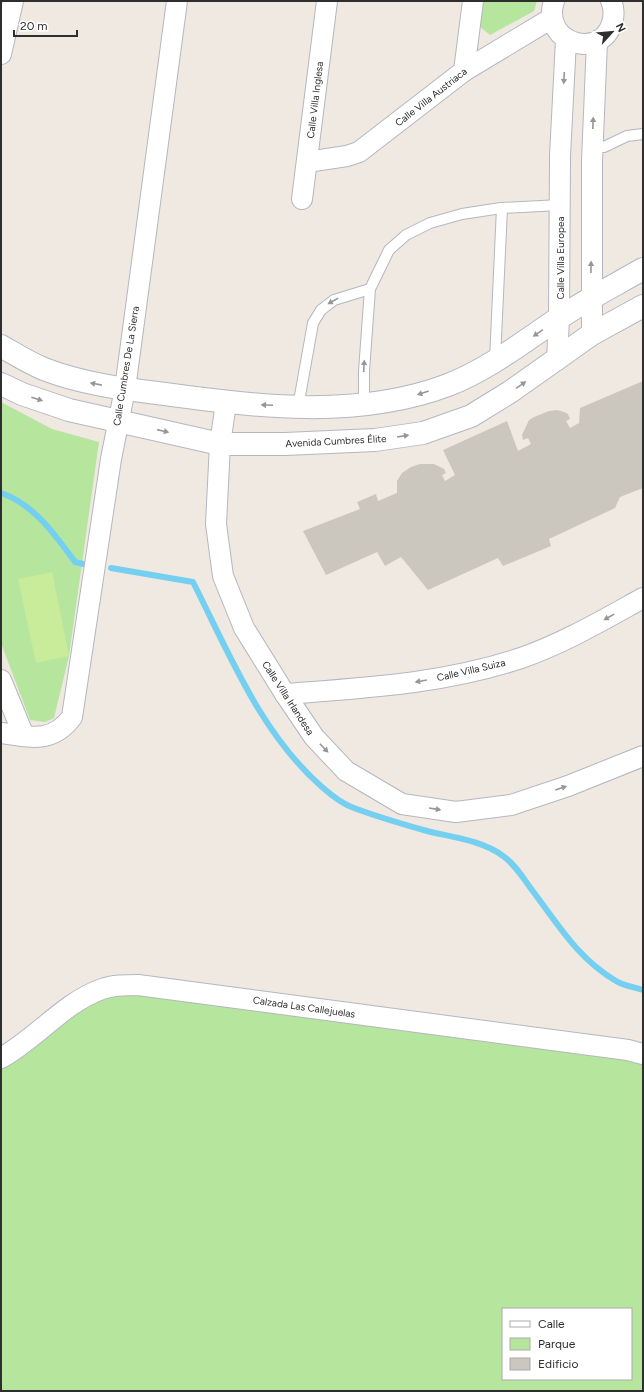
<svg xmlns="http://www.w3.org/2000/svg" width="644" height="1392" font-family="Figtree,sans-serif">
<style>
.green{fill:#b6e59e;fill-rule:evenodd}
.pitch{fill:#c9ec9a}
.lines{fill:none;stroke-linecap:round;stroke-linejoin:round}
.stream{stroke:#75cff0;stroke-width:6}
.building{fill:#cbc7bf}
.service-casing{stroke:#b4b7c1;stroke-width:12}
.minor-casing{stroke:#b4b7c1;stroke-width:22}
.tertiary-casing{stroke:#b4b7c1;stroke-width:24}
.service{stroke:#fff;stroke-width:10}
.minor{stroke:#fff;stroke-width:20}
.tertiary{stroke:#fff;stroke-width:22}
.oneway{fill:#969696}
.labels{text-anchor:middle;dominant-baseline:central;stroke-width:4;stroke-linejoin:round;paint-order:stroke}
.street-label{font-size:10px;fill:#2e2e2e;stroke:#fff}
</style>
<rect width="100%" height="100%" fill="#efe9e1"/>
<g class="green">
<polygon points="478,1 537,1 534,11 490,35 474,22"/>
<polygon points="1,402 52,429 99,442 69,656 54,718 45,722 30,720 1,643"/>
<path d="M 134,987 L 643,1060 L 643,1391 L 1,1391 L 1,1061 L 79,1009 ZM 503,1309 L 631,1309 L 631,1379 L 503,1379 Z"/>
</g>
<polygon class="pitch" points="52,572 69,656 36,663 18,579"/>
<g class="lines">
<g class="stream">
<path d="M 1,493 C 34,504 56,536 75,562 L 87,565"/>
<path d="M 111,568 L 193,582 C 229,653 261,734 322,787 C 331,795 342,804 354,808 C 378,817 402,824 427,831 C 451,837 482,840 503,856 C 515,864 523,878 532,890 C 557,923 578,959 616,981 C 624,986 634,987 643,990"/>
</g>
</g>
<polygon class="building" points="643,381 643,488 620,497 615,508 549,539 551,546 503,566 498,558 428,590 401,557 385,566 377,552 326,575 303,531 360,509 357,502 376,494 378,501 397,493 397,481 402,473 411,467 420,464 434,464 444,469 446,473 442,475 445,481 455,475 443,450 507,421 518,451 531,444 528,438 523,440 522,435 529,420 534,417 549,411 557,410 564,412 568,414 570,419 566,421 570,428 579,423 580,408"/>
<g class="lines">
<g class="service-casing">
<g id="service">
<polyline points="592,146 604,147 627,136 643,134"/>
<polyline points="495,360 502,208"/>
<polyline points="364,405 364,371 370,289 389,250 406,235 430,223 462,214 501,208 560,205"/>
<polyline points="298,407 313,323 321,310 334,300 370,289"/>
</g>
</g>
<g class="minor-casing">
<g id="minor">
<path d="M 554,1 C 540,45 605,62 613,19 C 614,13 614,7 611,1"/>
<polyline points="1,54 13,1"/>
<polyline points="464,71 473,1"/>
<polyline points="307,162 347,156 359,152 464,71 552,18"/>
<polyline points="302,199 327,1"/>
<polyline points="592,334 592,161 597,41"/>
<polyline points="557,360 559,318 560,156 566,40"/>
<polyline points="226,403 220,444 216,524 223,576 244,628 285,694 314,737 346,771 402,804 456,812 511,805 568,786 643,756"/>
<polyline points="1,680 24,736"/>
<path d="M 285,694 C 364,688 444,684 521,658 C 564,643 603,620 643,598"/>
<path d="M 1,733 C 30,737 52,744 72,717 L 111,459 L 125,389 L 177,1"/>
<path d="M 1,1058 C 36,1039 63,1003 102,989 C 113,985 126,985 138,985 L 628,1050 L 643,1054"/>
</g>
</g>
<g class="tertiary-casing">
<g id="tertiary">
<path d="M 1,346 C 15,354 29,363 44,369 C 82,384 125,389 165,394 C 258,407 358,419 448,385 C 489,369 523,342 559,318 C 586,300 615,285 643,269"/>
<polyline points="1,384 22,394 69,410 220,444 285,444 375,440 423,433 471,416 510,392 592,334 643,306"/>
</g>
</g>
<use href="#service" class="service"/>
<use href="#minor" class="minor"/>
<use href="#tertiary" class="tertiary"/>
</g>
<defs><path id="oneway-solid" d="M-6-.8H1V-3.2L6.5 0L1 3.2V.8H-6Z"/></defs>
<g class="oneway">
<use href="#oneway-solid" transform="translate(564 78) rotate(93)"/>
<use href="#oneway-solid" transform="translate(593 123) rotate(-88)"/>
<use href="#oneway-solid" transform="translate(591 267) rotate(-89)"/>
<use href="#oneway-solid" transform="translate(333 301) rotate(151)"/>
<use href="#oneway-solid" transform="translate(538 333) rotate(145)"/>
<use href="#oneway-solid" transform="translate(364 366) rotate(-87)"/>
<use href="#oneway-solid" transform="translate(96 384) rotate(-169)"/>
<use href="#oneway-solid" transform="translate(521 385) rotate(-35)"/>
<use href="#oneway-solid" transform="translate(423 393) rotate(161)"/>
<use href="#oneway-solid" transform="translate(37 399) rotate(18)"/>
<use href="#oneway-solid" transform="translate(267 405) rotate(-177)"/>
<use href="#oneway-solid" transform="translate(163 431) rotate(13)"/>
<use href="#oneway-solid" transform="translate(403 436) rotate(-9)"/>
<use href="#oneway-solid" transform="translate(609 617) rotate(151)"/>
<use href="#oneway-solid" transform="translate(421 681) rotate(170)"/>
<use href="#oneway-solid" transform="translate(324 748) rotate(46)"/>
<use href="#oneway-solid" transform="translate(561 788) rotate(-19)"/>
<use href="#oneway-solid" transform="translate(435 809) rotate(9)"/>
</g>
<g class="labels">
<g class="street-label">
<text transform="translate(431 97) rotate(-38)">Calle Villa Austriaca</text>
<text transform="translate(315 100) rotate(-83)">Calle Villa Inglesa</text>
<text transform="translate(560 258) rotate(-90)">Calle Villa Europea</text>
<text transform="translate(126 366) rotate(-81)">Calle Cumbres De La Sierra</text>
<text transform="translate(336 441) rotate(-3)">Avenida Cumbres Élite</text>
<text transform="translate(471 670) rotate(-13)">Calle Villa Suiza</text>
<text transform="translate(288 698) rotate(57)">Calle Villa Irlandesa</text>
<text transform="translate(304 1007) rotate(8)">Calzada Las Callejuelas</text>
</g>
</g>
<rect width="644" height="1392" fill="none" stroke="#2e2e2e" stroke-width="4"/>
<rect x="502" y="1308" width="130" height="72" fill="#ffffff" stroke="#ababab"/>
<rect x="510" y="1321" width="20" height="6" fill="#ffffff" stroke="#ababab"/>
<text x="538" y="1328" font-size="12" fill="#2e2e2e">Calle</text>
<rect x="510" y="1338" width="20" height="12" fill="#b6e59e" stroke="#ababab"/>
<text x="538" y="1348" font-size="12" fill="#2e2e2e">Parque</text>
<rect x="510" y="1358" width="20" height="12" fill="#cbc7bf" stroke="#ababab"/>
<text x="538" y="1368" font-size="12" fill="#2e2e2e">Edificio</text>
<g transform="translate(612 32) rotate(63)" stroke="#ffffff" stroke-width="3" paint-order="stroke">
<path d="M0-3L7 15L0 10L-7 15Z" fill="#2e2e2e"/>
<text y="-6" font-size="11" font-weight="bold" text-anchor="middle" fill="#2e2e2e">N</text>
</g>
<path d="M14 30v6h63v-6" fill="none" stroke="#2e2e2e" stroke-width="2"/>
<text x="20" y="30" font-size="12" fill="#2e2e2e" stroke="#ffffff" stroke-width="3" paint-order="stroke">20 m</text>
</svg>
